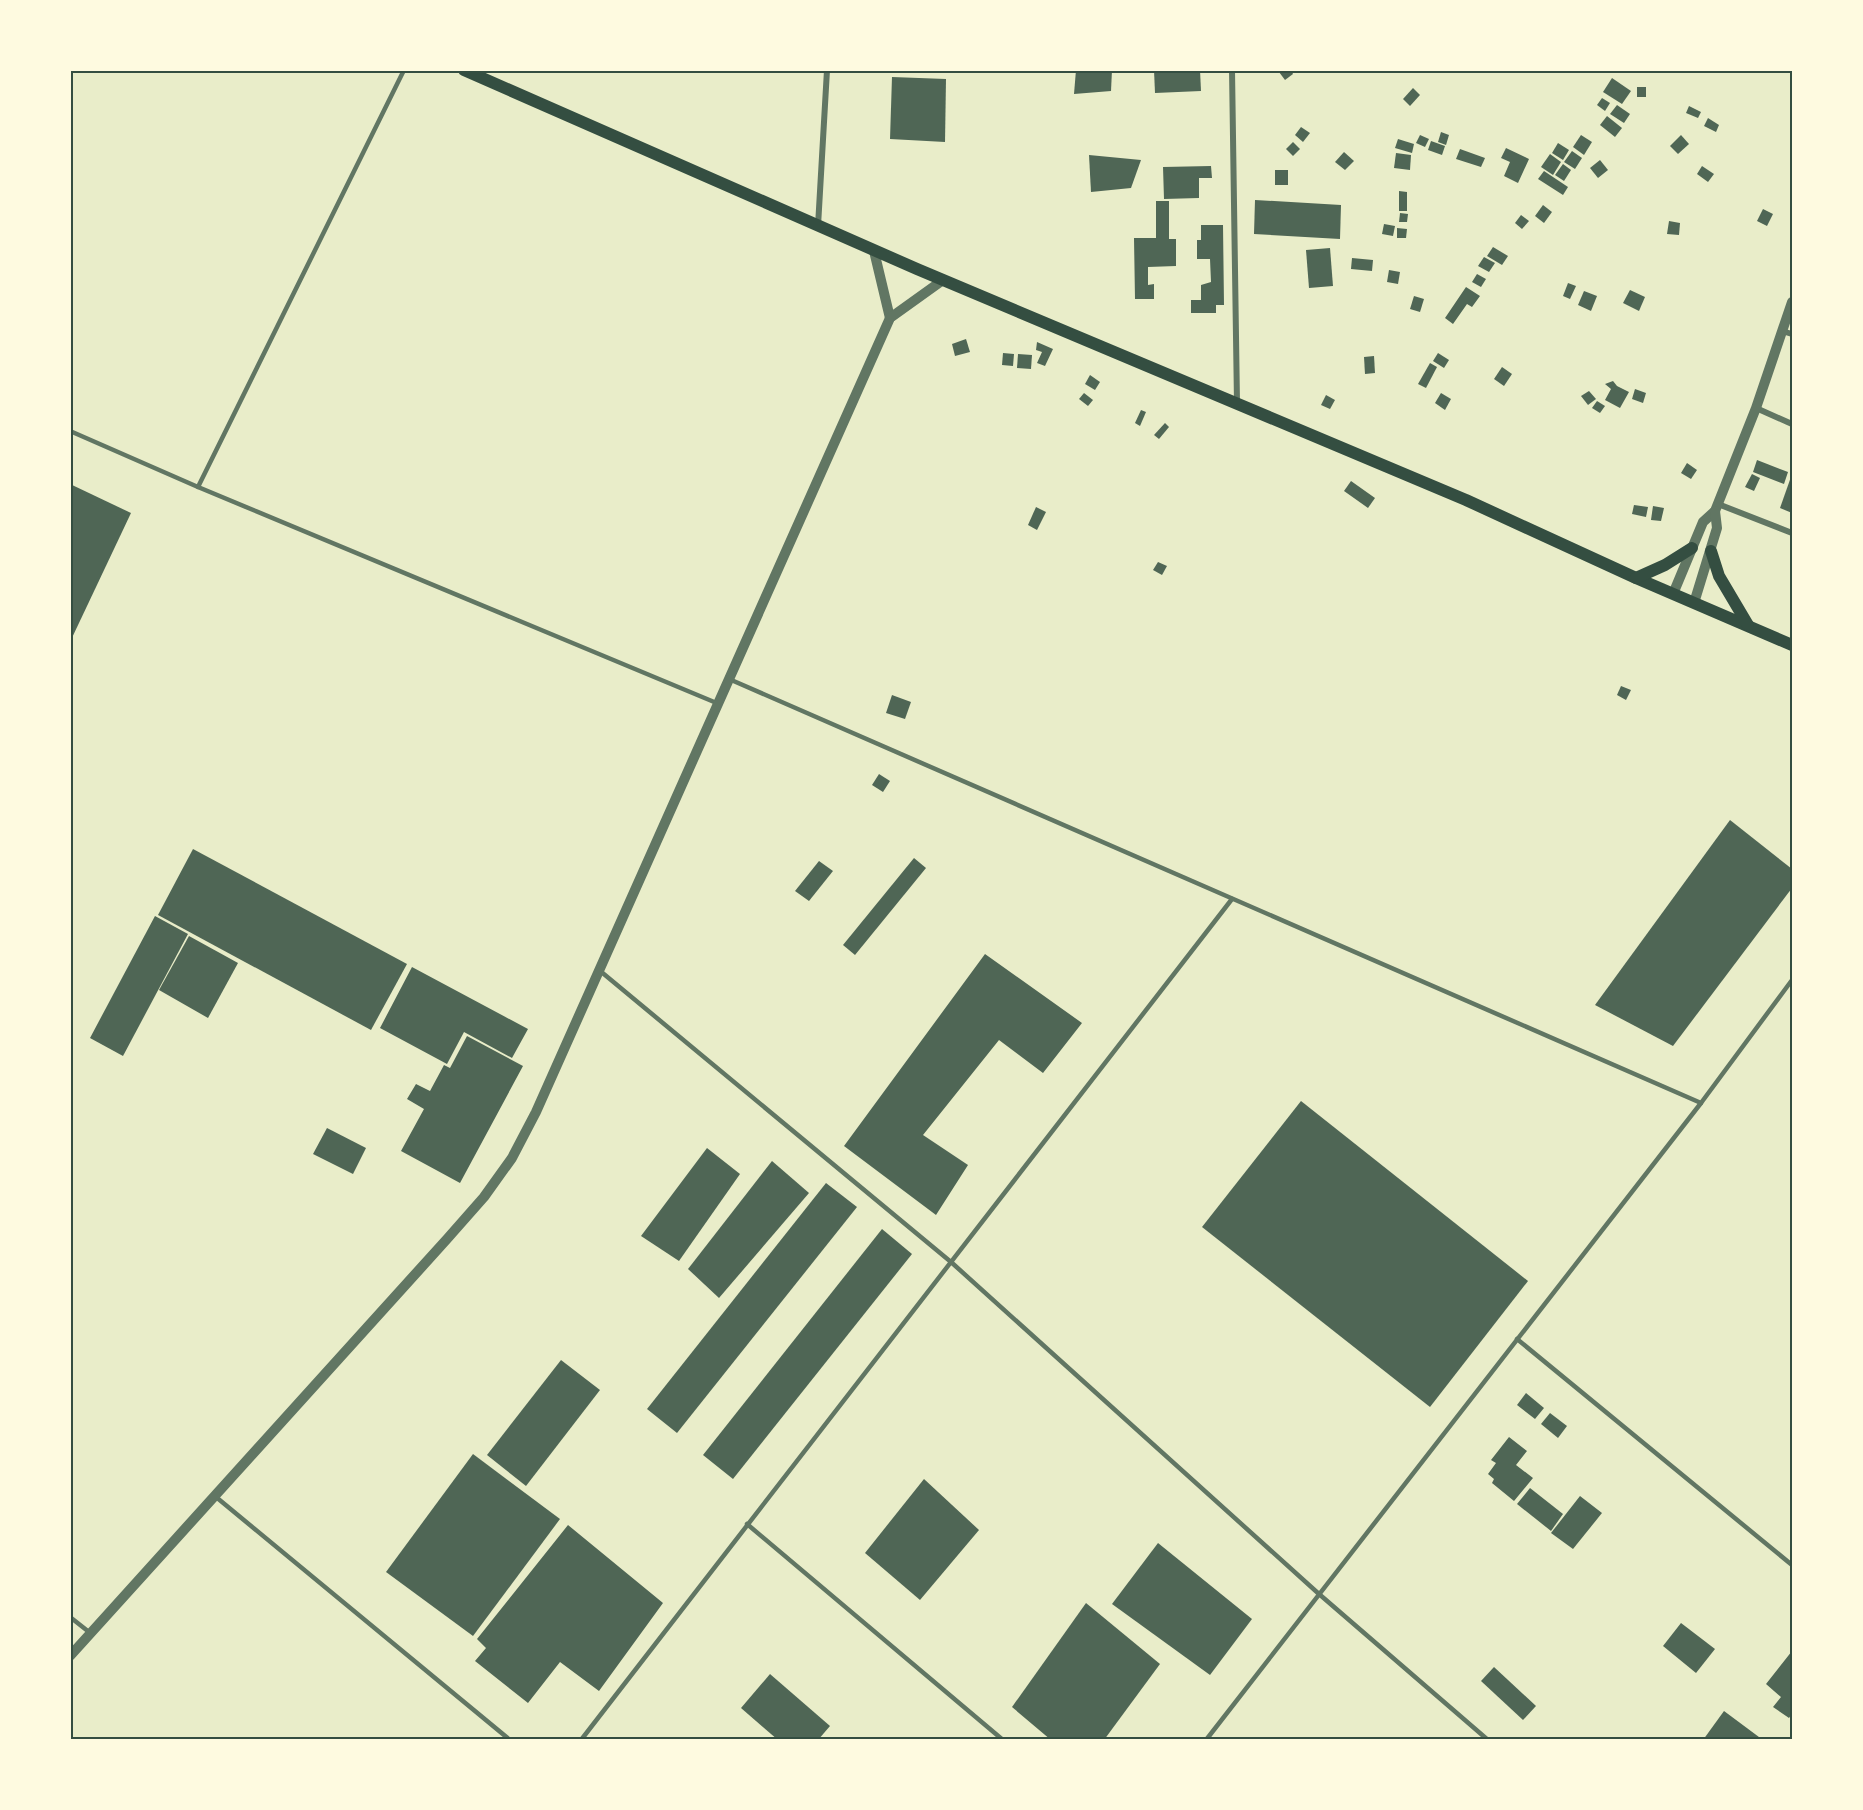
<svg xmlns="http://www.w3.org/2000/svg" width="1863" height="1810" font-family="Roboto,sans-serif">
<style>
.building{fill:#4f6655}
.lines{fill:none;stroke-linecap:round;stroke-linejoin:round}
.service{stroke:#617663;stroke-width:4.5}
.minor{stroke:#617663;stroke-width:6}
.tertiary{stroke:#617663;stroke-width:10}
.secondary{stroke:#344e41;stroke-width:12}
.neatline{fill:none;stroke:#344e41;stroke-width:2}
</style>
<rect width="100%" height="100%" fill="#e9edc9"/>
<g class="building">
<polygon points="1076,70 1112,70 1111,91 1074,94"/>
<polygon points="1154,70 1200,70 1201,91 1155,93"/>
<polygon points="1281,70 1291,70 1293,74 1285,80 1279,72"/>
<polygon points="892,77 946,79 945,142 890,139"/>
<polygon points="1612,78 1631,91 1622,104 1603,92"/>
<rect x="1637" y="87" width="9" height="10"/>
<polygon points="1413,88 1420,95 1410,106 1403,99"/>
<polygon points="1602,98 1610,103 1605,111 1597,105"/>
<polygon points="1617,105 1630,114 1624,123 1610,114"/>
<polygon points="1689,106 1701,112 1698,118 1686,113"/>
<polygon points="1607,116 1622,128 1615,137 1600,125"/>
<polygon points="1708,118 1719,125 1716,132 1704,126"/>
<polygon points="1301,127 1310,133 1303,142 1295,135"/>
<polygon points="1441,132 1449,135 1446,145 1438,142"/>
<polygon points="1420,135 1429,139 1425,147 1416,143"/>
<polygon points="1581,135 1592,142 1584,155 1573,147"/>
<polygon points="1681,135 1689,144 1678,154 1670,146"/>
<polygon points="1398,139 1414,144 1412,153 1395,148"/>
<polygon points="1431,141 1445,146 1442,155 1428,150"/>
<polygon points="1293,142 1300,149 1293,156 1286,149"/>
<polygon points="1558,143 1569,150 1563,160 1552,153"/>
<polygon points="1506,148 1529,159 1518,183 1504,176 1510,162 1501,158"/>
<polygon points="1460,149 1485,158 1481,167 1456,159"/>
<polygon points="1572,151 1582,158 1575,169 1564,162"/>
<polygon points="1344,152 1354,161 1345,170 1335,162"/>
<polygon points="1396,153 1411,155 1410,170 1394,168"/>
<polygon points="1550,154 1561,162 1553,175 1541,167"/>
<polygon points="1089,155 1141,160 1131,188 1091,192"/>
<polygon points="1600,160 1608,170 1598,178 1590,168"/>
<polygon points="1563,164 1571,170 1564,181 1555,175"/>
<polygon points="1211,166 1212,178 1199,178 1199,198 1164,199 1163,167"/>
<polygon points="1702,166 1714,174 1708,182 1697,174"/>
<rect x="1275" y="170" width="13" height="15"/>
<polygon points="1544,171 1568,187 1563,195 1538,179"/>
<polygon points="1399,191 1407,192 1407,211 1399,211"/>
<polygon points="1255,200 1341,205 1340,239 1254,234"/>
<polygon points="1156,201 1169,201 1169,239 1176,239 1176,266 1148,267 1148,285 1154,284 1154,299 1135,299 1134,238 1156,238"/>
<polygon points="1543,205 1552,212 1544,223 1535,216"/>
<polygon points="1763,209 1773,214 1767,226 1757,221"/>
<polygon points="1400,213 1408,214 1407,222 1399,222"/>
<polygon points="1521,215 1529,221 1522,229 1515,223"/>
<polygon points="1669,221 1680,223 1679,235 1667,234"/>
<polygon points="1384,224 1395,226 1393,236 1382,234"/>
<polygon points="1201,225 1223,225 1224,305 1216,305 1216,313 1191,313 1191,300 1201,300 1201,285 1211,282 1210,259 1197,259 1197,240 1201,240"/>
<polygon points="1397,228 1407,229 1406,238 1397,238"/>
<polygon points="1493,247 1508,256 1502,265 1487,256"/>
<polygon points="1330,248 1333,286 1309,288 1306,250"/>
<polygon points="1484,257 1495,263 1489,272 1478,266"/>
<polygon points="1352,258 1373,260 1372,271 1351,269"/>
<polygon points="1389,270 1400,272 1398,284 1387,282"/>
<polygon points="1477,274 1486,279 1481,287 1472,282"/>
<polygon points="1568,283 1576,286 1570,299 1563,296"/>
<polygon points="1466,287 1480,296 1472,307 1467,304 1453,324 1445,318"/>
<polygon points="1630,290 1645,297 1639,311 1623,303"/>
<polygon points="1584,291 1597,296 1591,311 1578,305"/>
<polygon points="1414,296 1424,299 1420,312 1410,309"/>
<polygon points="966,339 970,352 955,356 952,344"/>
<polygon points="1037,342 1053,349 1045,366 1037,363 1042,352 1036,350"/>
<polygon points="1003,353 1014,354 1013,366 1002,365"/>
<polygon points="1438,353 1449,360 1444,368 1433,361"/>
<polygon points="1018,354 1032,355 1031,369 1017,368"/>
<polygon points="1374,356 1375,373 1365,374 1364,357"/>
<polygon points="1430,363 1437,367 1426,388 1418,384"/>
<polygon points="1502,367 1512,374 1504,386 1494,379"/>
<polygon points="1090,375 1100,382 1095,390 1085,384"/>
<polygon points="1613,381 1617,386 1629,392 1620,408 1605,400 1611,389 1605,384"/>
<polygon points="1635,389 1646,393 1643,403 1632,399"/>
<polygon points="1589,391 1596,399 1588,405 1581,396"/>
<polygon points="1084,393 1093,400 1088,406 1079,399"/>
<polygon points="1441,393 1451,399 1445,410 1435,403"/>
<polygon points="1326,395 1335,400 1330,409 1321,405"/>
<polygon points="1597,401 1605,406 1600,413 1592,408"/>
<polygon points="1141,410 1146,412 1140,426 1135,423"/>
<polygon points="1165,423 1169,427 1159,439 1154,435"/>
<polygon points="1757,460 1788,472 1784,484 1753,472"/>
<polygon points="1687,463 1697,470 1691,479 1681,473"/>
<polygon points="1752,474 1760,478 1754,491 1745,487"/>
<polygon points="1792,474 1792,513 1780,508"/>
<polygon points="1351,481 1375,498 1368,508 1344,491"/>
<polygon points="70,484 131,513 70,642"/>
<polygon points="1634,505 1648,507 1646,517 1632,514"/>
<polygon points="1653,506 1664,508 1661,521 1651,520"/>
<polygon points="1036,507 1046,512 1037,530 1028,525"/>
<polygon points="1158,562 1167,566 1162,575 1153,570"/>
<polygon points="1621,686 1631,690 1626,700 1617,695"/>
<polygon points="892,695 911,702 905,719 886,713"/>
<polygon points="879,774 890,781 883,792 872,785"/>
<polygon points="1730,820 1792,869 1792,888 1673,1046 1595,1005"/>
<polygon points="193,849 407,964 371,1030 158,915"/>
<polygon points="914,858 926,868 855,955 843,945"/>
<polygon points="819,861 833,871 809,901 795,891"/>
<polygon points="155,916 188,934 123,1056 90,1038"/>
<polygon points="189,936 238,963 208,1018 159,990"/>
<polygon points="985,954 1082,1023 1043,1073 999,1040 923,1135 968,1165 936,1215 844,1146"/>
<polygon points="412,967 528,1029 512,1058 464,1032 447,1064 380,1028"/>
<polygon points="467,1036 523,1066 460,1183 401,1151 424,1109 407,1099 416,1084 430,1091 444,1065 450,1068"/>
<polygon points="1301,1101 1528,1281 1430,1407 1202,1227"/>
<polygon points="327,1128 366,1148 353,1174 313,1154"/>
<polygon points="707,1148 740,1174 679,1261 641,1236"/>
<polygon points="772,1161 809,1193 719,1298 688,1269"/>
<polygon points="826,1183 857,1207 677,1433 647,1409"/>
<polygon points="882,1229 912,1254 733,1479 703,1455"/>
<polygon points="561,1360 600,1390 526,1486 487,1455"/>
<polygon points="1526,1393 1544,1408 1535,1419 1517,1405"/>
<polygon points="1550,1413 1567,1426 1558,1438 1541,1424"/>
<polygon points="1509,1437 1527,1451 1516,1465 1533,1478 1514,1501 1492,1483 1494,1479 1488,1474 1496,1463 1491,1460"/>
<polygon points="473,1454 560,1519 473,1636 386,1572"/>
<polygon points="924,1479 979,1530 920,1600 865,1553"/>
<polygon points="1530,1488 1563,1514 1551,1531 1517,1504"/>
<polygon points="1580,1496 1602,1513 1573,1549 1551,1533"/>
<polygon points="568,1525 663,1603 599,1691 560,1662 528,1703 475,1661 486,1648 477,1639"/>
<polygon points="1158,1543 1252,1619 1210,1675 1112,1604"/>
<polygon points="1086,1603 1160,1664 1104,1740 1051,1740 1012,1707"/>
<polygon points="1681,1623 1715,1649 1696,1673 1663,1646"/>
<polygon points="1792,1651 1792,1714 1789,1718 1773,1707 1781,1697 1766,1684"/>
<polygon points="1494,1667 1536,1706 1523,1720 1481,1681"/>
<polygon points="770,1674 830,1726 818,1740 778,1740 741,1708"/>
<polygon points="1724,1711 1763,1740 1703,1740"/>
</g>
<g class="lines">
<g class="service">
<polyline points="70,431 198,487 719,704"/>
<polyline points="198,487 404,70"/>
<polyline points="729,679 1701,1103"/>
<polyline points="599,970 951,1262 1319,1594 1488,1740"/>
<polyline points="1517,1339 1792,1565"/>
<polyline points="216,1497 510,1740"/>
<polyline points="747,1524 1003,1740"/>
<polyline points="70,1617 89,1632"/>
<polyline points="581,1740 1232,899"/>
<polyline points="1206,1740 1701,1103 1792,980"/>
</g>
<g class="minor">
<polyline points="1232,70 1237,403"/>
<polyline points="818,226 827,70"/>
<polyline points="1782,331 1792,334"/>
<polyline points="1756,408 1792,424"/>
<polyline points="1718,504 1792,533"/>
</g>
<g class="tertiary">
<polyline points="874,251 890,318"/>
<polyline points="1673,594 1703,522 1715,511 1756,408 1792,302"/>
<polyline points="1694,603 1717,528 1715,511"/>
<polyline points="70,1656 447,1239 484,1197 512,1158 536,1112 890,318 943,280"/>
</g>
<g class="secondary">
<polyline points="464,70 917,269 1466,500 1636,578 1792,645"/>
<polyline points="1711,551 1719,576 1748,625"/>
<polyline points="1636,578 1665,565 1692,548"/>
</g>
</g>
<rect width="1863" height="1810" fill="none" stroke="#fefae0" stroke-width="144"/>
<rect x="72" y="72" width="1719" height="1666" class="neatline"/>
</svg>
